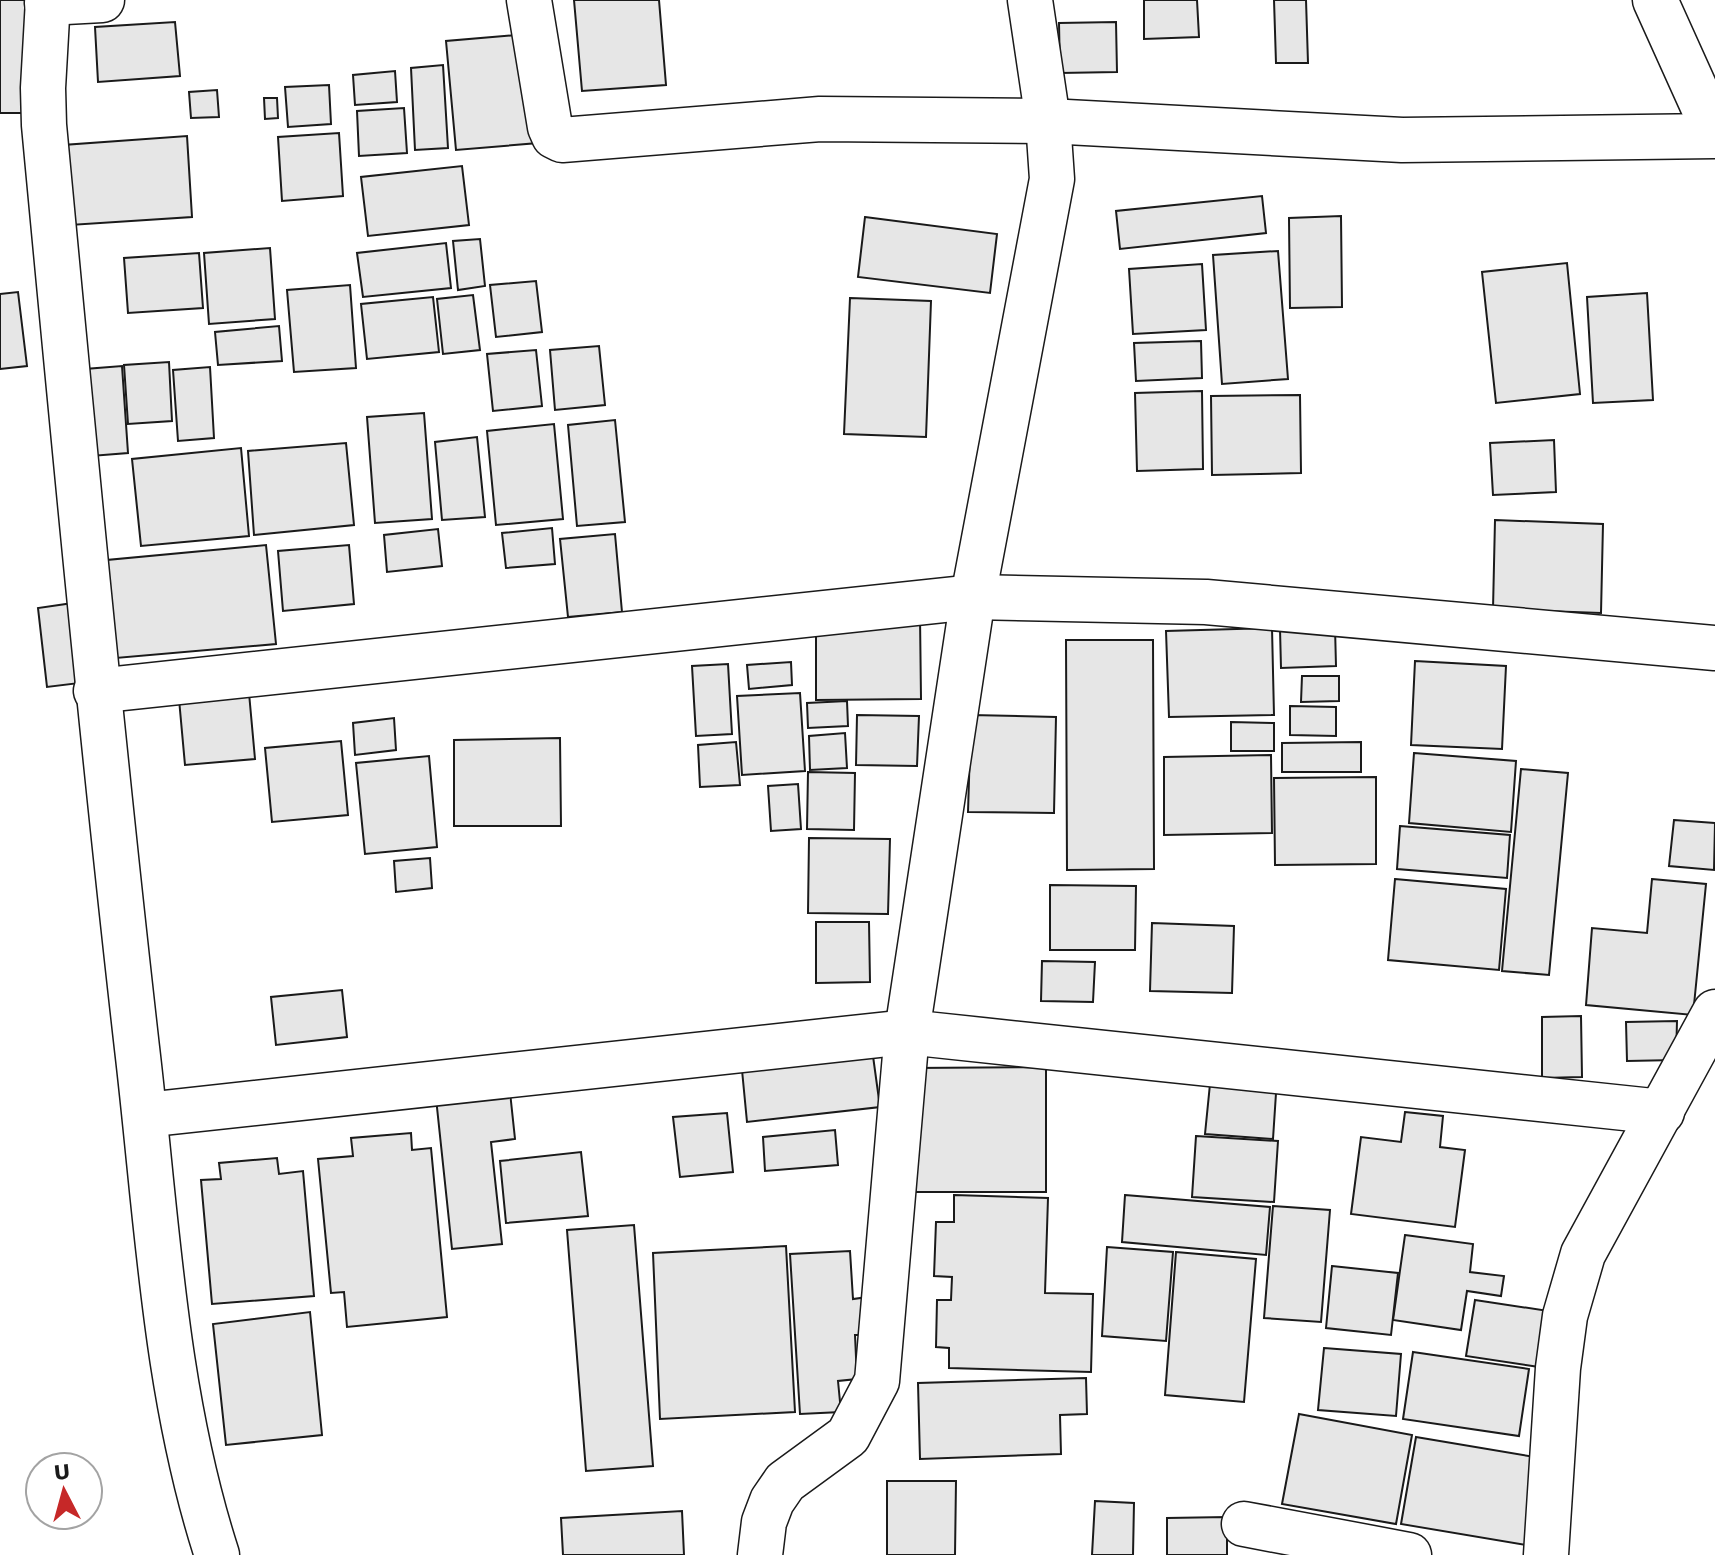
<svg xmlns="http://www.w3.org/2000/svg" width="1715" height="1555" font-family="'Work Sans',sans-serif">
<style>
.building{fill:#e6e6e6;stroke:#1a1a1a;stroke-width:2}
.lines{fill:none;stroke-linecap:round;stroke-linejoin:round}
.minor-casing{stroke:#1a1a1a;stroke-width:47}
.minor{stroke:#fff;stroke-width:44}
</style>
<rect width="100%" height="100%" fill="#fff"/>
<g class="building">
<polygon points="0,0 33,0 32,113 0,113"/>
<polygon points="574,0 659,0 666,85 582,91"/>
<polygon points="1144,0 1197,0 1199,37 1144,39"/>
<polygon points="1274,0 1306,0 1308,63 1276,63"/>
<polygon points="175,22 180,76 98,82 95,27"/>
<polygon points="1116,22 1117,72 1060,73 1059,23"/>
<polygon points="529,34 538,143 456,150 446,41"/>
<polygon points="443,65 448,148 415,150 411,68"/>
<polygon points="395,71 397,102 355,105 353,75"/>
<polygon points="329,85 331,124 288,127 285,87"/>
<polygon points="217,90 219,117 191,118 189,92"/>
<polygon points="264,98 277,98 278,118 265,119"/>
<polygon points="404,108 407,153 359,156 357,111"/>
<polygon points="339,133 343,196 282,201 278,137"/>
<polygon points="187,136 192,217 70,225 63,145"/>
<polygon points="462,166 469,225 368,236 361,177"/>
<polygon points="1262,196 1266,233 1120,249 1116,211"/>
<polygon points="1341,216 1342,307 1290,308 1289,218"/>
<polygon points="865,217 997,234 990,293 858,277"/>
<polygon points="480,239 485,286 458,290 453,241"/>
<polygon points="446,243 451,288 363,297 357,253"/>
<polygon points="270,248 275,319 209,324 204,253"/>
<polygon points="1278,251 1288,379 1222,384 1213,255"/>
<polygon points="199,253 203,308 128,313 124,258"/>
<polygon points="1567,263 1580,394 1496,403 1482,272"/>
<polygon points="1202,264 1206,330 1133,334 1129,269"/>
<polygon points="536,281 542,332 496,337 490,285"/>
<polygon points="350,285 356,368 294,372 287,290"/>
<polygon points="18,292 27,366 0,369 0,294"/>
<polygon points="1647,293 1653,400 1593,403 1587,297"/>
<polygon points="473,295 480,350 443,354 437,299"/>
<polygon points="433,297 439,352 367,359 361,304"/>
<polygon points="850,298 931,301 926,437 844,434"/>
<polygon points="279,326 282,361 218,365 215,332"/>
<polygon points="1201,341 1202,378 1136,381 1134,343"/>
<polygon points="599,346 605,405 555,410 550,350"/>
<polygon points="536,350 542,406 493,411 487,354"/>
<polygon points="169,362 172,421 128,424 124,365"/>
<polygon points="122,366 128,453 91,456 85,369"/>
<polygon points="210,367 214,438 178,441 173,370"/>
<polygon points="1202,391 1203,469 1137,471 1135,393"/>
<polygon points="1300,395 1301,473 1212,475 1211,396"/>
<polygon points="424,413 432,519 375,523 367,417"/>
<polygon points="615,420 625,522 577,526 568,425"/>
<polygon points="554,424 563,519 496,525 487,431"/>
<polygon points="477,437 485,517 442,520 435,442"/>
<polygon points="1554,440 1556,492 1493,495 1490,443"/>
<polygon points="346,443 354,525 254,535 248,451"/>
<polygon points="241,448 249,536 141,546 132,459"/>
<polygon points="1495,520 1603,524 1601,613 1493,609"/>
<polygon points="552,528 555,564 506,568 502,533"/>
<polygon points="438,529 442,566 387,572 384,535"/>
<polygon points="615,534 622,612 568,617 560,539"/>
<polygon points="266,545 276,644 116,658 107,560"/>
<polygon points="349,545 354,604 283,611 278,551"/>
<polygon points="80,602 88,682 47,687 38,608"/>
<polygon points="920,617 921,699 816,700 816,619"/>
<polygon points="1335,627 1336,666 1281,668 1280,629"/>
<polygon points="1272,628 1274,715 1169,717 1166,631"/>
<polygon points="1066,640 1153,640 1154,869 1067,870"/>
<polygon points="1415,661 1506,666 1502,749 1411,745"/>
<polygon points="791,662 792,685 749,689 747,665"/>
<polygon points="728,664 732,734 696,736 692,666"/>
<polygon points="1302,676 1339,676 1339,701 1301,702"/>
<polygon points="249,693 255,759 185,765 179,699"/>
<polygon points="800,693 805,771 742,775 737,696"/>
<polygon points="847,701 848,726 808,728 807,703"/>
<polygon points="1290,706 1336,707 1336,736 1290,735"/>
<polygon points="857,715 919,716 917,766 856,765"/>
<polygon points="971,715 1056,717 1054,813 968,812"/>
<polygon points="394,718 396,750 355,755 353,723"/>
<polygon points="1231,722 1274,723 1274,751 1231,751"/>
<polygon points="845,733 847,768 810,770 809,736"/>
<polygon points="560,738 561,826 454,826 454,740"/>
<polygon points="341,741 348,815 272,822 265,748"/>
<polygon points="736,742 740,785 700,787 698,745"/>
<polygon points="1361,742 1361,772 1282,772 1282,743"/>
<polygon points="1414,753 1516,761 1511,832 1409,823"/>
<polygon points="1271,755 1272,833 1164,835 1164,757"/>
<polygon points="429,756 437,847 365,854 356,763"/>
<polygon points="1521,769 1568,773 1549,975 1502,971"/>
<polygon points="808,772 855,773 854,830 807,829"/>
<polygon points="1376,777 1376,864 1275,865 1274,778"/>
<polygon points="798,784 801,829 771,831 768,786"/>
<polygon points="1674,820 1715,823 1714,870 1669,866"/>
<polygon points="1400,826 1510,835 1507,878 1397,869"/>
<polygon points="809,838 890,839 888,914 808,913"/>
<polygon points="430,858 432,888 396,892 394,861"/>
<polygon points="1395,879 1506,889 1499,970 1388,960"/>
<polygon points="1652,879 1706,884 1693,1015 1586,1005 1592,928 1647,933"/>
<polygon points="1050,885 1136,886 1135,950 1050,950"/>
<polygon points="816,922 869,922 870,982 816,983"/>
<polygon points="1152,923 1234,926 1232,993 1150,991"/>
<polygon points="1042,961 1095,962 1093,1002 1041,1001"/>
<polygon points="342,990 347,1037 276,1045 271,997"/>
<polygon points="1581,1016 1582,1077 1542,1078 1542,1017"/>
<polygon points="1677,1021 1676,1060 1627,1061 1626,1022"/>
<polygon points="873,1056 880,1107 747,1122 742,1070"/>
<polygon points="1046,1067 1046,1192 912,1192 912,1068"/>
<polygon points="1211,1074 1277,1078 1273,1139 1205,1134"/>
<polygon points="510,1092 515,1139 491,1142 502,1244 452,1249 436,1098"/>
<polygon points="1405,1112 1443,1116 1440,1147 1465,1150 1455,1227 1351,1214 1361,1137 1401,1142"/>
<polygon points="727,1113 733,1172 680,1177 673,1117"/>
<polygon points="835,1130 838,1165 765,1171 763,1137"/>
<polygon points="411,1133 412,1150 431,1148 447,1317 347,1327 344,1292 331,1293 318,1159 353,1156 351,1138"/>
<polygon points="1196,1136 1278,1141 1274,1202 1192,1197"/>
<polygon points="581,1152 588,1216 506,1223 500,1161"/>
<polygon points="277,1158 279,1174 303,1171 314,1296 212,1304 201,1180 221,1179 219,1163"/>
<polygon points="954,1195 1048,1198 1045,1293 1093,1294 1091,1372 949,1368 949,1348 936,1347 937,1300 951,1300 952,1277 934,1276 936,1222 954,1222"/>
<polygon points="1125,1195 1270,1207 1266,1255 1122,1242"/>
<polygon points="1273,1206 1330,1210 1321,1322 1264,1318"/>
<polygon points="634,1225 653,1466 586,1471 567,1230"/>
<polygon points="1405,1235 1473,1244 1470,1272 1504,1276 1501,1296 1467,1291 1461,1330 1393,1320"/>
<polygon points="786,1246 795,1412 660,1419 653,1253"/>
<polygon points="1107,1247 1173,1252 1166,1341 1102,1336"/>
<polygon points="850,1251 853,1299 868,1297 871,1335 855,1335 857,1379 838,1381 841,1412 800,1414 790,1254"/>
<polygon points="1176,1252 1256,1259 1244,1402 1165,1395"/>
<polygon points="1332,1266 1398,1273 1391,1335 1326,1328"/>
<polygon points="1475,1300 1555,1312 1546,1368 1466,1356"/>
<polygon points="310,1312 322,1435 226,1445 213,1324"/>
<polygon points="1324,1348 1401,1354 1396,1416 1318,1410"/>
<polygon points="1413,1352 1529,1369 1519,1436 1403,1419"/>
<polygon points="1086,1378 1087,1414 1060,1415 1061,1454 920,1459 918,1383"/>
<polygon points="1299,1414 1412,1435 1396,1524 1282,1504"/>
<polygon points="1416,1437 1541,1458 1526,1545 1401,1524"/>
<polygon points="887,1481 956,1481 955,1555 887,1555"/>
<polygon points="1095,1501 1134,1503 1133,1555 1092,1555"/>
<polygon points="682,1511 684,1555 563,1555 561,1518"/>
<polygon points="1227,1517 1227,1555 1167,1555 1167,1518"/>
</g>
<g class="lines">
<g class="minor-casing">
<g id="minor">
<path d="M 48,0 L 43,88 L 44,125 C 73,433 102,741 137,1048 C 157,1217 164,1392 217,1555"/>
<polyline points="529,0 550,127 554,136 562,140 820,119 1048,121 1402,140 1715,136"/>
<polyline points="1655,0 1715,133"/>
<polyline points="47,3 102,0"/>
<polyline points="96,691 973,597 1206,602 1715,648"/>
<polyline points="145,1115 907,1032 1662,1112"/>
<polyline points="1244,1524 1409,1555"/>
<polyline points="760,1555 764,1522 772,1501 785,1482 848,1436 877,1381 907,1032 973,597 1052,179 1048,121 1030,0"/>
<polyline points="1546,1555 1558,1368 1565,1316 1583,1254 1715,1012"/>
</g>
</g>
<use href="#minor" class="minor"/>
</g>
<g transform="translate(64 1491) rotate(354)"><circle r="38" fill="#ffffff" stroke="#a3a3a3" stroke-width="2"/>
<path d="M0-6L14 30L0 20L-14 30Z" fill="#c62828"/>
<text y="-12" font-size="22" font-weight="bold" text-anchor="middle" fill="#1a1a1a">U</text>
</g>
</svg>
